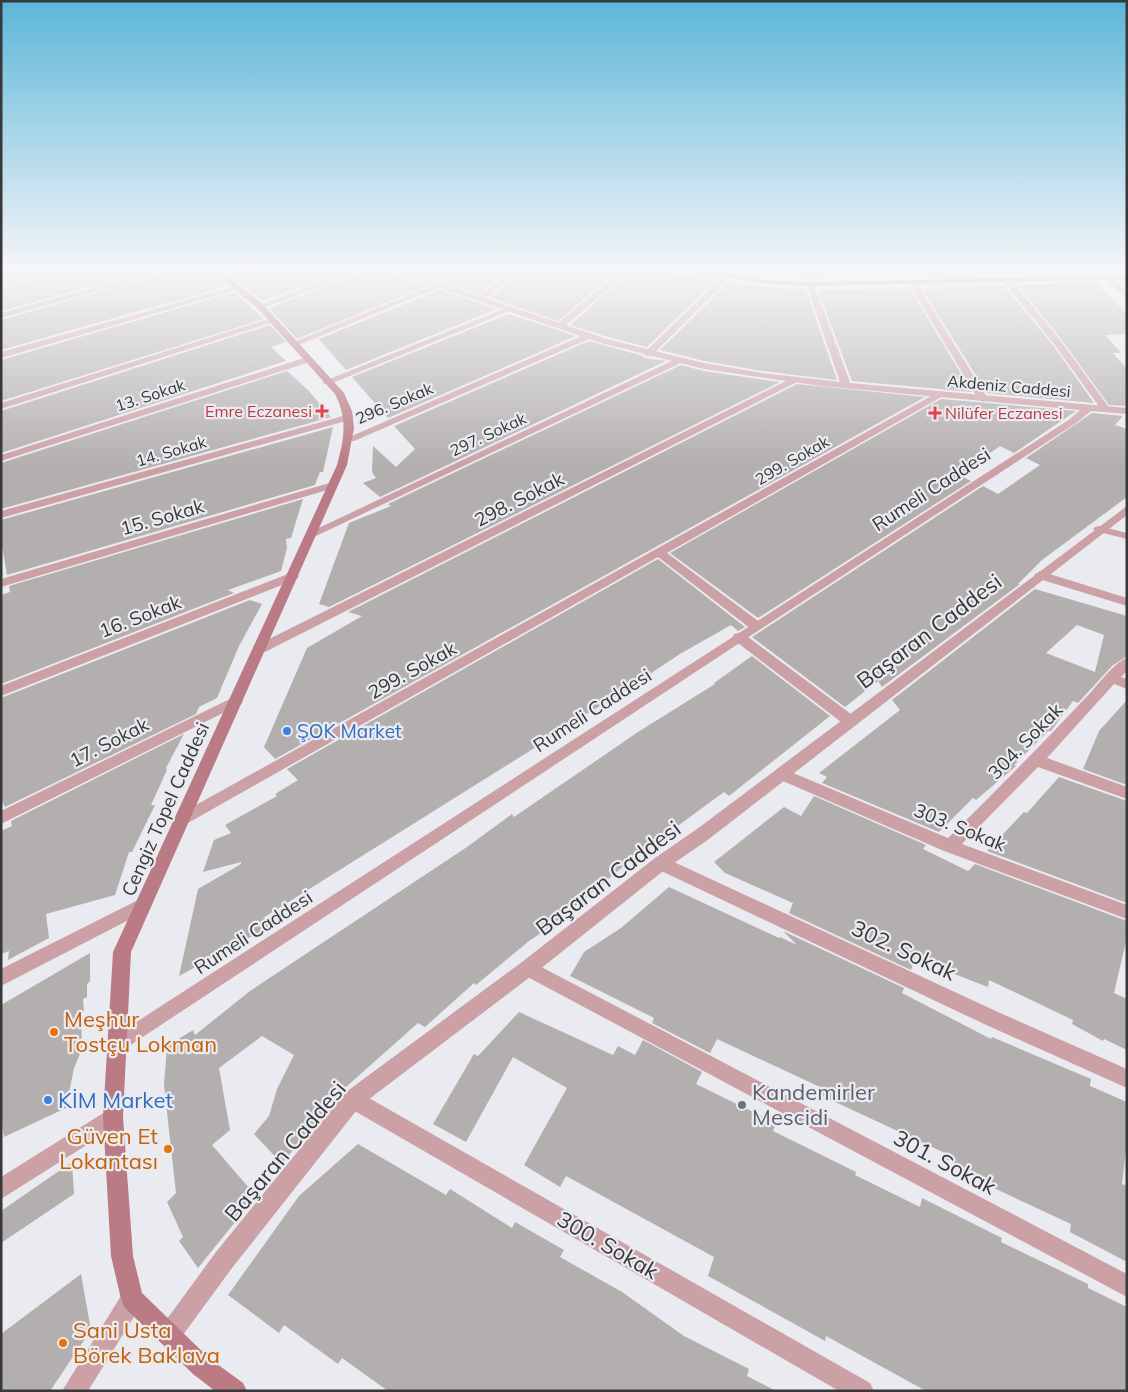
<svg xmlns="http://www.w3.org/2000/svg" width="1128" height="1392" font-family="Mulish,sans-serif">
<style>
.building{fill:#b4afaf;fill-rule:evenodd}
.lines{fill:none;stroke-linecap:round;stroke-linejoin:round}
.minor{fill:#cca1a6;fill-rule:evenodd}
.tertiary{fill:#cca1a6;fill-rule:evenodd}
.secondary{fill:#ba7b84;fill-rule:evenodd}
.primary{fill:#ab606c;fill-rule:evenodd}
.tram{stroke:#818285;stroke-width:1}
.health-dot{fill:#e0444e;stroke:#eaebf0;stroke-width:2}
.shop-dot{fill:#3f7fe0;stroke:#eaebf0;stroke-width:2}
.food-dot{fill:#e8710a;stroke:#eaebf0;stroke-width:2}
.worship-dot{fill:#6b7280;stroke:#eaebf0;stroke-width:2}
.labels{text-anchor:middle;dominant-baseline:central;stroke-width:4.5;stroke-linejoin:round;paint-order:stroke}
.far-street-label{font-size:16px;fill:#373839;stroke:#eaebf0}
.far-health-label{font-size:16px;fill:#be3a42;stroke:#eaebf0;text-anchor:end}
.street-label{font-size:19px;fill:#373839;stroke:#eaebf0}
.shop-label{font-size:19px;fill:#366cbe;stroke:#eaebf0;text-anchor:start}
.near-street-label{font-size:22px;fill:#373839;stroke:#eaebf0}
.near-food-label{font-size:22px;fill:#c56008;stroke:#eaebf0;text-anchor:start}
.near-worship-label{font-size:22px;fill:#5b616d;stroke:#eaebf0;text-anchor:start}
.near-shop-label{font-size:22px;fill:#366cbe;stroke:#eaebf0;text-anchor:start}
</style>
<rect width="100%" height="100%" fill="#eaebf0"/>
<g class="building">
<polygon points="1,271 36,271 1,281"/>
<polygon points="62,271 147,271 1,311 1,289"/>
<polygon points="172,271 210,271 228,286 1,350 1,320"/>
<polygon points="225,271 344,271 263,301"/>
<polygon points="366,271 388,271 427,286 297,339 269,308"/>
<polygon points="412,271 506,271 479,294"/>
<polygon points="521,271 617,271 558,321 491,298"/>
<polygon points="631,271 657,271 716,280 647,347 608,337 570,325"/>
<polygon points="1096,282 1127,314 1127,334 1105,335 1121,353 1113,353 1127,369 1127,406 1109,405 1061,339 1018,285"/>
<polygon points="728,283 806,290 837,380 762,371 704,361 660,350"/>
<polygon points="1002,285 1005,287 1053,345 1094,403 987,393 922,289"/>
<polygon points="910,289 972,392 852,381 818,290"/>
<polygon points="439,290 497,309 346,370 319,339"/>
<polygon points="235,292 264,319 1,401 1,360"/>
<polygon points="509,314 576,336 388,418 352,377"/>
<polygon points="270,325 286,342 271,347 286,361 1,453 1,411"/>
<polygon points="589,341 643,356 645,358 666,361 380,497 363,483 376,478 372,472 373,446 396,467 415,449 394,426"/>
<polygon points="681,365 704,371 780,382 329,607 319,604 349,523 391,506 388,504"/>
<polygon points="287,371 308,390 331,417 1,509 1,463"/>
<polygon points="797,384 925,397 275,759 264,747 307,648 362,616 348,612"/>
<polygon points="941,399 1076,411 1014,453 1000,446 959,475 971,481 758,618 670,553"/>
<polygon points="1092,413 1123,416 1115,425 1127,429 1127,497 1042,560 1018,584 1020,584 882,687 878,681 845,707 752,637 983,486 998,494 1040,465 1026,458"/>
<polygon points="333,427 323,472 320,472 315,485 7,575 1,540 1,520"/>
<polygon points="303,499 291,538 286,539 287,548 281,571 228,590 234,593 1,684 1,595 10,592 9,586"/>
<polygon points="658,559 745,627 738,631 731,625 680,654 609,701 567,725 568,727 263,918 280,921 179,976 198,889 241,864 241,862 203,872 214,840 231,833 225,825 277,796 275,794 298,780 287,769"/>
<path d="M 1035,589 L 1127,616 L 1127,656 L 1112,666 L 1078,703 L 1073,701 L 1051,731 L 1048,731 L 1014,765 L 1016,766 L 976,800 L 973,798 L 939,832 L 822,783 L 827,777 L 819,773 L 900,710 L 892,700 ZM 1077,625 L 1104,635 L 1095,672 L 1046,653 Z"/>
<polygon points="250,600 262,604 239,646 217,698 199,707 196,714 5,807 1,799 1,698"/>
<polygon points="752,656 830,716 729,796 724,792 630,861 550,927 529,941 476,985 474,983 425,1027 418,1023 337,1095 282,1164 254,1134 269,1116 277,1089 294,1055 262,1036 219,1068 230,1130 212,1145 256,1196 198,1268 179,1241 183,1237 167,1202 176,1193 164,1085 167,1046 193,1030 195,1035 250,991 467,847 512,814 514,817 638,732 715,684 714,683"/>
<polygon points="1127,700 1127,785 1083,769 1099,731"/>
<polygon points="184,734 166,768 167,770 151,805 155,805 132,852 129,852 115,895 46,914 49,938 8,960 9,951 1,954 1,831 12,826 11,821"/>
<polygon points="1059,777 1127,801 1127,903 987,851 1024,812 1027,813"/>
<polygon points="814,796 926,845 923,849 968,871 975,864 1127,921 1127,937 1114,993 1127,999 1127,1050 1104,1039 1103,1041 1072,1024 1073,1020 989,980 988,987 944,970 916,956 911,970 789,913 793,903 725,873 714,862 784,807 801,816"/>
<polygon points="669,887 779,938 780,937 797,945 783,931 904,988 902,993 991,1039 992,1037 1091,1079 1090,1086 1127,1102 1127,1141 1122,1184 1127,1186 1127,1262 1070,1232 1071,1224 985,1184 987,1178 946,1159 947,1154 818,1094 820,1087 717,1039 710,1053 652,1023 654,1018 570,976 584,952 621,928"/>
<polygon points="90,953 90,981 87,984 87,997 83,999 84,1011 81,1013 82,1049 74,1068 66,1108 4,1137 1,1118 1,1005"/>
<polygon points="519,1012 613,1055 618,1046 635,1055 643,1040 702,1072 696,1084 776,1123 773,1131 856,1172 855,1175 920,1207 922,1198 1002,1238 1001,1242 1088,1284 1088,1288 1127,1307 1127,1391 926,1391 826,1336 825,1341 708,1276 714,1257 566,1176 560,1187 524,1165 567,1088 513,1057 466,1142 433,1124 474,1054 478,1056"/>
<polygon points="358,1144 446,1195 450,1189 512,1228 515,1222 564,1250 560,1257 622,1292 684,1336 749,1369 747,1376 776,1391 388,1391 342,1358 338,1364 284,1325 279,1333 228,1295 299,1196"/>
<polygon points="72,1162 74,1194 1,1243 1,1211"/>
<polygon points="81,1274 91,1330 50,1391 1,1391 1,1334"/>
</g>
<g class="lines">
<g class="minor">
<polygon points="45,271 60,271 1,287 1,283"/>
<polygon points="156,271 170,271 1,318 1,313"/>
<polygon points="351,271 364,271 263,308 256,306"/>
<polygon points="510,271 519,271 485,300 479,300 479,296"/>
<polygon points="620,271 629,271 563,328 557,328 557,324"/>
<polygon points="724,275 731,277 651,356 645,356 645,352"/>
<polygon points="1103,275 1109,275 1127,292 1127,298 1103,279"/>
<polygon points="1003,277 1009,277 1060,340 1111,410 1109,412 1103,412 1054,344 1003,281"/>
<polygon points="909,280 916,282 988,399 986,401 983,402 978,399 908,282"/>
<polygon points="807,282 814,284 851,385 849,387 843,387 841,385 806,284"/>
<polygon points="438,283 445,285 296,346 289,344"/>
<polygon points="236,286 243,288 1,358 1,352"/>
<polygon points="508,307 515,309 330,384 324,384 322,382"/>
<polygon points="269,319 276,321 1,409 1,403"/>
<polygon points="588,333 591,334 591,338 354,441 346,441 345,439"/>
<polygon points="307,357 310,358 310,362 1,461 1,455"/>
<polygon points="678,358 681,359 681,363 316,536 308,536 306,534"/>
<polygon points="794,377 797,378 797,382 265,652 255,652 253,649 255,646"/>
<polygon points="940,391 943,392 943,396 667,553 761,623 762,626 761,629 751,629 658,557 188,823 183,825 178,823 175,819 178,815"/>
<polygon points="350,414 353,415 353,419 1,518 1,511"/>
<polygon points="333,482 338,485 337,487 1,587 1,579"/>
<polygon points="1099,526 1127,533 1127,539 1095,531 1093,529 1095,527"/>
<polygon points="1040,571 1127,598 1127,606 1036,578 1034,575"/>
<polygon points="293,572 299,576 297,579 1,696 1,686"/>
<polygon points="739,633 744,634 855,717 857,721 855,725 845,725 734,640 733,637 734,634"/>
<path d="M 1127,658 L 1127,671 L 1121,677 L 1127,679 L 1127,689 L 1114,684 L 1047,758 L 1127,787 L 1127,799 L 1038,767 L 962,844 L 1127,905 L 1127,919 L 944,851 L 776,778 L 774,774 L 776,770 L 781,768 L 786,770 L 948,838 C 997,790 1045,741 1092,691 C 1100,682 1116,661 1127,658 Z"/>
<polygon points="236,696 241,698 243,701 241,704 1,824 1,811"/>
<polygon points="661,856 998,1012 1127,1069 1127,1088 984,1024 655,868 653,863 655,858"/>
<polygon points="144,897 150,899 152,904 150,909 1,986 1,969"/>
<polygon points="528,960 1127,1274 1127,1297 522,974 519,968 522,962"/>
<polygon points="353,1089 870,1383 874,1391 839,1391 346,1106 343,1099 346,1092"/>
<polygon points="113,1107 120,1110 123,1117 120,1124 1,1199 1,1177"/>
<polygon points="132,1288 140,1291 143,1299 140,1307 88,1391 62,1391 124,1291"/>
</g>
<g class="tertiary">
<polygon points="390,271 404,271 432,280 607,339 704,363 762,373 850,383 1127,408 1127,414 1091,411 1076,423 744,640 117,1054 110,1051 108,1045 110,1039 1070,419 1080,410 821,386 704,369 601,343"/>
<polygon points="1127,506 1127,515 709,839 667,868 534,974 360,1106 232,1268 177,1343 169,1346 161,1343 158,1335 161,1327 216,1252 346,1092 522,962 655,858 697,829"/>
</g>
<path class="secondary" d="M 212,271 L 221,271 L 263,304 L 344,393 L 352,411 L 354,428 L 347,465 L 131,952 L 123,1117 L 133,1256 L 142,1293 L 209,1358 L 243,1383 L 247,1391 L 215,1391 L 193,1374 L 124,1307 L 121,1299 L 111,1256 L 103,1117 L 113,952 L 337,465 C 344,439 348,419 335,394 L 257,308 Z"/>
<g class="primary">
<polygon points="688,271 710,271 766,280 810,282 1127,275 1127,279 810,286 766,284"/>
<path d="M 772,271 C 786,271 816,268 826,275 L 822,277 Z"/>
</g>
<polyline class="tram" points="713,271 734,275"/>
</g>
<linearGradient id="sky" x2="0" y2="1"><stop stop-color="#5bb6d9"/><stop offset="0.58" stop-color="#f6f6f8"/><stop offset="1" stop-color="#f6f6f8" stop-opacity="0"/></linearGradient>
<rect width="1128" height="466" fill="url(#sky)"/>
<g class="health-dot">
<path d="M319.5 403.5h5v5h5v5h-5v5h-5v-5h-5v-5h5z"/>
<path d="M932.5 405.5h5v5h5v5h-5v5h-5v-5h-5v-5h5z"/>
</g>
<g class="shop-dot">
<circle cx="287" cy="731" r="5"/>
<circle cx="48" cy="1100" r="5"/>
</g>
<g class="food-dot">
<circle cx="54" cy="1032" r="5"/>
<circle cx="168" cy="1149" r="5"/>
<circle cx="63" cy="1343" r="5"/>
</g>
<circle class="worship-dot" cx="742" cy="1105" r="5"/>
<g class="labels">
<g class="far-street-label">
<text transform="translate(1009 386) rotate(5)">Akdeniz Caddesi</text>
<text transform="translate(150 395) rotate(-18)">13. Sokak</text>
<text transform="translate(394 403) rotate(-23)">296. Sokak</text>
<text transform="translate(488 434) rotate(-25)">297. Sokak</text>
<text transform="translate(171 451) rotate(-16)">14. Sokak</text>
<text transform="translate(792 460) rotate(-30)">299. Sokak</text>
</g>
<g class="far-health-label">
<text x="312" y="411">Emre Eczanesi</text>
<text x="945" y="413" text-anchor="start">Nilüfer Eczanesi</text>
</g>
<g class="street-label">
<text transform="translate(931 489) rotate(-33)">Rumeli Caddesi</text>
<text transform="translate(519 499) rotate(-27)">298. Sokak</text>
<text transform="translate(162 517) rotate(-16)">15. Sokak</text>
<text transform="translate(140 616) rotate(-21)">16. Sokak</text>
<text transform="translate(412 670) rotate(-29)">299. Sokak</text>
<text transform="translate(592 710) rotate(-33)">Rumeli Caddesi</text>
<text transform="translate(1025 741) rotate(-46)">304. Sokak</text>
<text transform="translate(109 742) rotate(-27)">17. Sokak</text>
<text transform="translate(165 809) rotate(-66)">Cengiz Topel Caddesi</text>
<text transform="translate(960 827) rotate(22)">303. Sokak</text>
<text transform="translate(253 932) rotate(-33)">Rumeli Caddesi</text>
</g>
<g class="shop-label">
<text x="297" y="731">ŞOK Market</text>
</g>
<g class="near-street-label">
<text transform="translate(929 631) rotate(-37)">Başaran Caddesi</text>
<text transform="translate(608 878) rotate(-37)">Başaran Caddesi</text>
<text transform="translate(904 950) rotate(25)">302. Sokak</text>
<text transform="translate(285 1151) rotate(-50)">Başaran Caddesi</text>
<text transform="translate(945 1162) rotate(28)">301. Sokak</text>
<text transform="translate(608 1245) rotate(30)">300. Sokak</text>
</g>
<g class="near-food-label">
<text x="64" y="1019">Meşhur<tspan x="64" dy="25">Tostçu Lokman</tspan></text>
<text x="158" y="1136" text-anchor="end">Güven Et<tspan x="158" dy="25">Lokantası</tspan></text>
<text x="73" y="1330">Sani Usta<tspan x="73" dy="25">Börek Baklava</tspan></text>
</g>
<g class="near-worship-label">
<text x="752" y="1092">Kandemirler<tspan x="752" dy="25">Mescidi</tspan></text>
</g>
<g class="near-shop-label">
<text x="58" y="1100">KİM Market</text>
</g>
</g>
<rect width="1128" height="1392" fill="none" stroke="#373839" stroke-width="5"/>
</svg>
